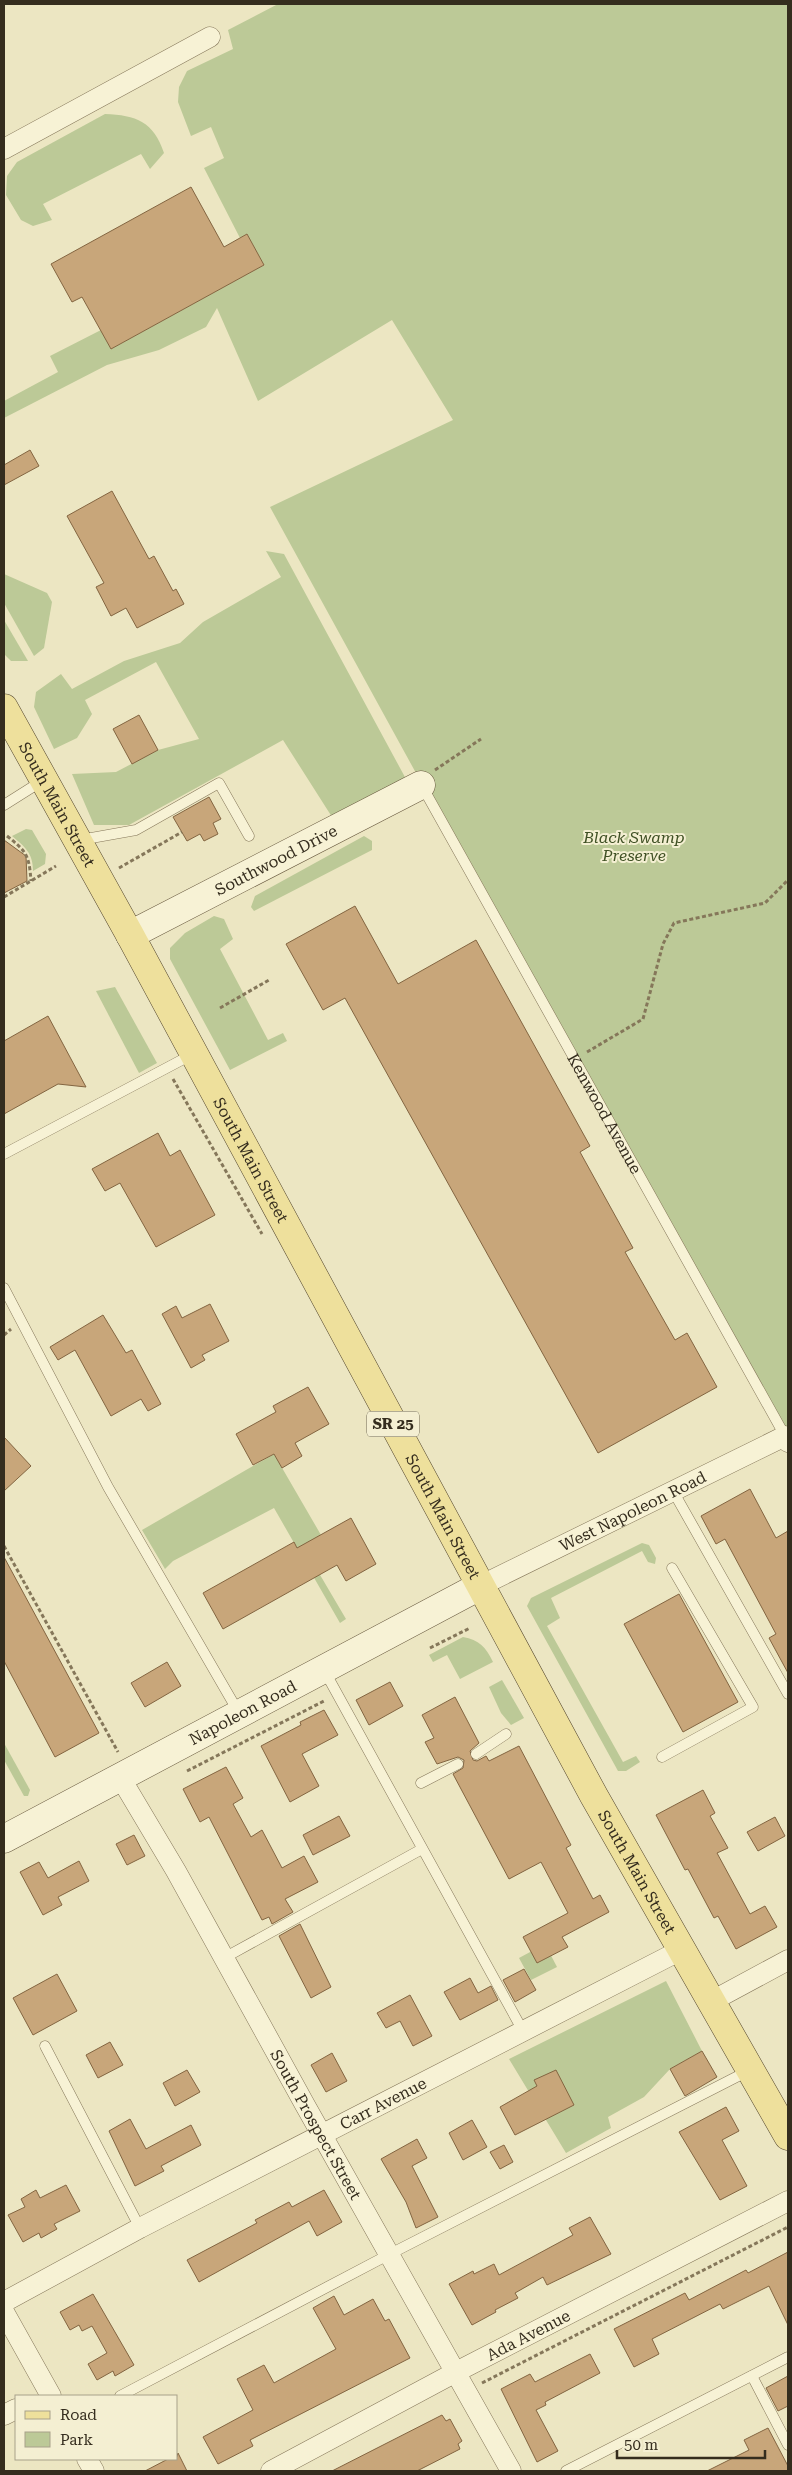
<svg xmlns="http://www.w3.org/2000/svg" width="792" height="2475" font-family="'Roboto Serif',serif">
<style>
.green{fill:#bcc997}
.building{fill:#c8a67a;stroke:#836541}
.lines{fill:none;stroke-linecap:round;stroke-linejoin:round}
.lane-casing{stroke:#85775a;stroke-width:11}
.street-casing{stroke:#85775a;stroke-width:21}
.secondary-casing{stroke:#67583e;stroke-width:29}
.primary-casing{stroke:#53452e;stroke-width:29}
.path{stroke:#85775a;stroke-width:3;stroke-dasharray:4 2.5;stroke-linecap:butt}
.lane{stroke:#f7f2d5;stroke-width:10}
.street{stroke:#f7f2d5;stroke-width:20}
.secondary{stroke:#f7f2d5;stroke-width:28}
.primary{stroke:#eee09c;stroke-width:28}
.labels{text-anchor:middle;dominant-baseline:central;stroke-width:4;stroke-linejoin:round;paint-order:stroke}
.shield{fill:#f4efd2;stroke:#6e6754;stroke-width:1}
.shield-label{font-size:15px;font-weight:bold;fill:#352d1e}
.street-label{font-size:16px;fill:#352d1e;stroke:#f4efd2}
.park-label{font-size:16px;font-style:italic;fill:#405125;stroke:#f4efd2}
</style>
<rect width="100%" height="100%" fill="#ece6c2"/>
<g class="green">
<polygon points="278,4 788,4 788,1434 422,784 270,507 453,420 392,320 258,401 217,308 206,327 159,350 107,365 4,418 4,401 58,372 50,356 101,330 111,349 264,265 247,234 240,238 204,168 224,158 211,127 191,136 178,102 179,87 187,71 233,49 228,30"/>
<path d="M 105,114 C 136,115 154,122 164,153 L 150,169 L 141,154 L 43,204 L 52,220 L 33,226 L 21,220 L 6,195 L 7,176 L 17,162 Z"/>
<polygon points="266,551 284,554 406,779 332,817 283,740 129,825 94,825 72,774 116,772 158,750 199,739 156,662 85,700 92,714 77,738 54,749 34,707 36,692 61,674 72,689 124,661 180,643 203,622 281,577"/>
<polygon points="4,574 47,593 52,602 44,648 34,656 4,603"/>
<polygon points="4,620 28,661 11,661 4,654"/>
<path d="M 26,829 L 32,830 L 46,854 L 45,864 L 33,871 C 33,853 25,847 12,836 Z"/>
<polygon points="364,836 372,841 372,850 254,911 251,907 255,896"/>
<polygon points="214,916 224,919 233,939 220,949 268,1040 283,1033 287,1041 230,1070 170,959 170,948 185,933"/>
<polygon points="115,987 157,1063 139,1073 96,991"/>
<polygon points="274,1454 321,1535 303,1546 346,1619 340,1623 274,1508 173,1561 165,1569 142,1530"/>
<polygon points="642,1543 649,1545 656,1558 655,1564 648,1562 642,1551 551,1598 560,1618 547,1626 623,1762 636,1756 640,1762 626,1771 618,1771 527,1606 531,1598"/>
<path d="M 463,1637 C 479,1640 486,1647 493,1662 L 460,1679 L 447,1655 L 433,1662 L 429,1655 Z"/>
<polygon points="502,1680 524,1718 511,1725 501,1713 489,1687"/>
<polygon points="4,1743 30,1790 28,1796 24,1796 4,1760"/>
<polygon points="545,1944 557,1967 531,1980 519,1958"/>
<polygon points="666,1981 702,2051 670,2069 644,2097 608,2117 611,2128 566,2153 509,2059"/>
</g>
<g class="building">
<polygon points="191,187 224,247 247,234 264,265 111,349 82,297 72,302 51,264"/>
<polygon points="30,450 39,466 4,485 4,465"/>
<polygon points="112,491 149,559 154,556 173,591 176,589 184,604 137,628 126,608 111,616 96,587 104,583 67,516"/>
<polygon points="139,715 158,750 132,764 113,729"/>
<polygon points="209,797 221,819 213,823 218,834 204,841 200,834 187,841 173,817"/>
<polygon points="4,840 26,856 27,881 4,893"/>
<polygon points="355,906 398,984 476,940 590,1146 580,1152 633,1248 625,1252 675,1340 687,1333 717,1387 598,1453 345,998 323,1010 286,944"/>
<polygon points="48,1016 86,1087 58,1084 4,1114 4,1041"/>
<polygon points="158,1133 170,1156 180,1150 215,1215 156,1247 120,1183 105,1191 92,1169"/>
<polygon points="210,1304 229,1341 202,1355 205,1360 191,1368 162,1314 176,1306 182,1318"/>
<polygon points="103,1315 126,1353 132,1350 161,1404 148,1411 141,1399 111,1416 75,1350 58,1360 50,1347"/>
<polygon points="308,1387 329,1424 295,1443 302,1456 282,1468 274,1454 253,1465 236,1434 276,1412 273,1406"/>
<polygon points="4,1437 31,1466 4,1491"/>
<polygon points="750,1489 776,1538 788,1531 788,1673 769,1638 776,1634 725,1539 716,1544 701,1516"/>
<polygon points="351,1518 376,1564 346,1581 337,1565 223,1629 203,1593 294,1542 297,1548"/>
<polygon points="4,1557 99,1733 55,1757 4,1661"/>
<polygon points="679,1594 738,1702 683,1732 624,1624"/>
<polygon points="167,1662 181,1686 145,1707 131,1683"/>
<polygon points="390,1682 403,1706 369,1725 356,1700"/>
<polygon points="455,1697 479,1743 470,1751 473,1760 477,1761 486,1756 489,1761 519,1746 571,1845 566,1848 593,1899 600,1895 609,1912 562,1937 568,1947 537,1963 523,1937 568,1913 541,1862 509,1879 453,1774 463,1768 464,1760 458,1757 437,1764 425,1742 434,1738 422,1715"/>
<polygon points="324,1710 338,1735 302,1754 319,1786 290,1802 261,1746 301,1725 300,1722"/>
<polygon points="226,1767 243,1798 233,1804 251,1837 262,1830 282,1868 304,1856 318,1882 285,1899 293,1912 272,1924 269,1917 262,1920 209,1817 200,1822 183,1789"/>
<polygon points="703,1790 715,1813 710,1816 728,1848 717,1853 750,1914 765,1906 777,1927 736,1949 718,1916 714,1918 688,1869 685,1870 656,1815"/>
<polygon points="339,1816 350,1836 313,1855 303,1835"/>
<polygon points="775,1817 785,1836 758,1851 747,1832"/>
<polygon points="134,1835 145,1856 127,1865 116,1844"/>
<polygon points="79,1861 89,1881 58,1897 62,1905 43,1915 20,1872 39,1862 48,1878"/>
<polygon points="300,1924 331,1987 311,1998 279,1936"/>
<polygon points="524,1969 536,1990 515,2002 503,1980"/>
<polygon points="57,1974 77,2011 33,2035 13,1998"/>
<polygon points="470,1978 478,1993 491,1986 498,2000 460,2020 444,1992"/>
<polygon points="410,1995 432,2036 413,2046 400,2021 386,2028 377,2013"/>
<polygon points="110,2042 123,2065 98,2078 86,2055"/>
<polygon points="702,2051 717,2077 685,2096 670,2069"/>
<polygon points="332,2053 347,2081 326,2092 311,2065"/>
<polygon points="187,2070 200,2092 175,2106 163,2083"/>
<polygon points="556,2070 574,2105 515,2135 500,2107 537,2086 534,2080"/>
<polygon points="726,2107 739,2131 722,2140 747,2186 720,2200 679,2132"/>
<polygon points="130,2119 146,2149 191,2125 201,2145 161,2166 164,2171 135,2186 109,2131"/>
<polygon points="472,2120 487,2147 463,2160 449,2133"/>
<polygon points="417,2139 427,2158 412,2166 438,2217 416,2228 406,2202 381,2159"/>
<polygon points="504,2145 513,2162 500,2169 490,2152"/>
<polygon points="66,2185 80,2211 54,2224 57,2229 41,2238 39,2233 23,2242 8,2215 25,2207 21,2199 36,2190 40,2198"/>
<polygon points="324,2190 342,2222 317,2236 309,2221 199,2282 187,2260 257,2223 255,2220 289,2202 292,2207"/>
<polygon points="590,2217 611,2254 547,2285 543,2277 515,2293 518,2298 495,2310 496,2312 472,2325 449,2284 473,2271 474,2274 494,2264 499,2275 573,2235 569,2228"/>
<polygon points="788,2252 788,2325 769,2286 723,2309 720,2304 652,2339 659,2354 634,2367 614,2329 685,2293 689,2300 746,2270 748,2273"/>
<polygon points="93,2294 134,2365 115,2376 113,2371 97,2380 88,2364 107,2353 92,2326 82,2331 79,2325 70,2330 60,2312"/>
<polygon points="334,2296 344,2315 373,2299 385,2321 389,2319 410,2358 250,2440 253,2446 218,2464 203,2437 253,2410 237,2379 264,2365 274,2383 336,2349 313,2308"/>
<polygon points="590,2354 600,2373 545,2402 546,2405 536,2410 558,2451 537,2462 501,2389 530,2374 535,2382"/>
<polygon points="788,2376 788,2406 778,2411 766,2388"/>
<polygon points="442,2415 446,2421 450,2419 462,2441 458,2444 460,2449 417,2471 332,2471"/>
<polygon points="768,2428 788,2466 788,2471 707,2471 749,2450 744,2440"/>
<polygon points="178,2453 187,2471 145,2471 168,2459 176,2459"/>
</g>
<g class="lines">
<g class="lane-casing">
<g id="lane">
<path id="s1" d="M 422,786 L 785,1436"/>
<polyline points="4,805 42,781"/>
<polyline points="80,840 136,830 219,783 249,836"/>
<polyline points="4,1154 193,1054"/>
<polyline points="4,1288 108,1487 239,1713"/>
<polyline points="673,1491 788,1694"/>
<polyline points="324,1670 523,2031"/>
<polyline points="476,1754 506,1734"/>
<polyline points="662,1757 753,1707 672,1568"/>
<polyline points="421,1783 458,1764"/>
<polyline points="224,1958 422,1849"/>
<polyline points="45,2046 140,2228"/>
<polyline points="752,2376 788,2445"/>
<polyline points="120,2396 390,2254 750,2070"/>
<polyline points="566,2471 788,2357"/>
</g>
</g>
<g class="street-casing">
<g id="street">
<polyline points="4,149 210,37"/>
<path id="s2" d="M 480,1586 L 785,1436 L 788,1442"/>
<path id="s3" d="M 120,1777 L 176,1871 L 305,2105 L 511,2471"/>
<polyline points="712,2001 788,1960"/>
<path id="s4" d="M 4,2302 L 140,2228 L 683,1949"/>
<polyline points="4,2312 51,2396"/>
<polyline points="4,2415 16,2409"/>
<polyline points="87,2459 94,2471"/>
<path id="s5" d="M 271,2471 L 456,2372 L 788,2201"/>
</g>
</g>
<g class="secondary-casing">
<g id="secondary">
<path id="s6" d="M 130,935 L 421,785"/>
<path id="s7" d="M 4,1839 L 480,1586"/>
</g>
</g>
<g class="primary-casing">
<g id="primary">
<path id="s8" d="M 4,708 L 130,935 L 594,1796 L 788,2136"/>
</g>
</g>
<g class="path">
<polyline points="435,770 481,739"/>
<path d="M 7,836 C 27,852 29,855 31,881"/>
<polyline points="119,868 182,832"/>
<polyline points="4,897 56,866"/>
<polyline points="220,1008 269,980"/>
<polyline points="587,1052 643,1019 663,944 674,923 765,903 788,880"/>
<polyline points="173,1079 262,1234"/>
<polyline points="4,1335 11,1329"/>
<polyline points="4,1546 118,1752"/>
<polyline points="430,1648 470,1628"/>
<polyline points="187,1771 324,1701"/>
<polyline points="482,2383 788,2227"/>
</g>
<use href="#lane" class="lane"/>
<use href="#street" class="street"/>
<use href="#secondary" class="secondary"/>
<use href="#primary" class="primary"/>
</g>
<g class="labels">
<rect class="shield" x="367" y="1411.5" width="52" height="25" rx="4"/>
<g class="shield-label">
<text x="393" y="1424">SR 25</text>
</g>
<g class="street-label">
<text stroke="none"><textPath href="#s8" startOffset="110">South Main Street</textPath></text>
<text stroke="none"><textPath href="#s6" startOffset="164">Southwood Drive</textPath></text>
<text stroke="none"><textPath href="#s1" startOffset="375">Kenwood Avenue</textPath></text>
<text stroke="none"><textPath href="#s8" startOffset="515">South Main Street</textPath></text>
<text stroke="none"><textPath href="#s2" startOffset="170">West Napoleon Road</textPath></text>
<text stroke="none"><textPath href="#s8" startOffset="920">South Main Street</textPath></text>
<text stroke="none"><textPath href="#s7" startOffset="270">Napoleon Road</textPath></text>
<text stroke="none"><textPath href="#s8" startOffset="1325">South Main Street</textPath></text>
<text stroke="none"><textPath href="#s4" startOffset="428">Carr Avenue</textPath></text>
<text stroke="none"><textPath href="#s3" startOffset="399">South Prospect Street</textPath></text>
<text stroke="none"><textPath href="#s5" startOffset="291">Ada Avenue</textPath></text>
</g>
<g class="park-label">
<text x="634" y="837">Black Swamp<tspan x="634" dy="18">Preserve</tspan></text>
</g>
</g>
<rect width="792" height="2475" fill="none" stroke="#352d1e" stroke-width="10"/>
<rect x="15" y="2395" width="162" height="65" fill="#f4efd2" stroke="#a8a18a"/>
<rect x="25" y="2411" width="25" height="8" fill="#eee09c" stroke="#a8a18a"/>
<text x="60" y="2420" font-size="15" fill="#352d1e">Road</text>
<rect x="25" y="2432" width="25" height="15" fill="#bcc997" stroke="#a8a18a"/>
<text x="60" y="2445" font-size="15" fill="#352d1e">Park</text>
<path d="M617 2450v8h148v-8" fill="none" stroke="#352d1e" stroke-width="2.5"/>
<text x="624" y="2450" font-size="15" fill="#352d1e" stroke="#f4efd2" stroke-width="4" paint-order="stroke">50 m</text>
</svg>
